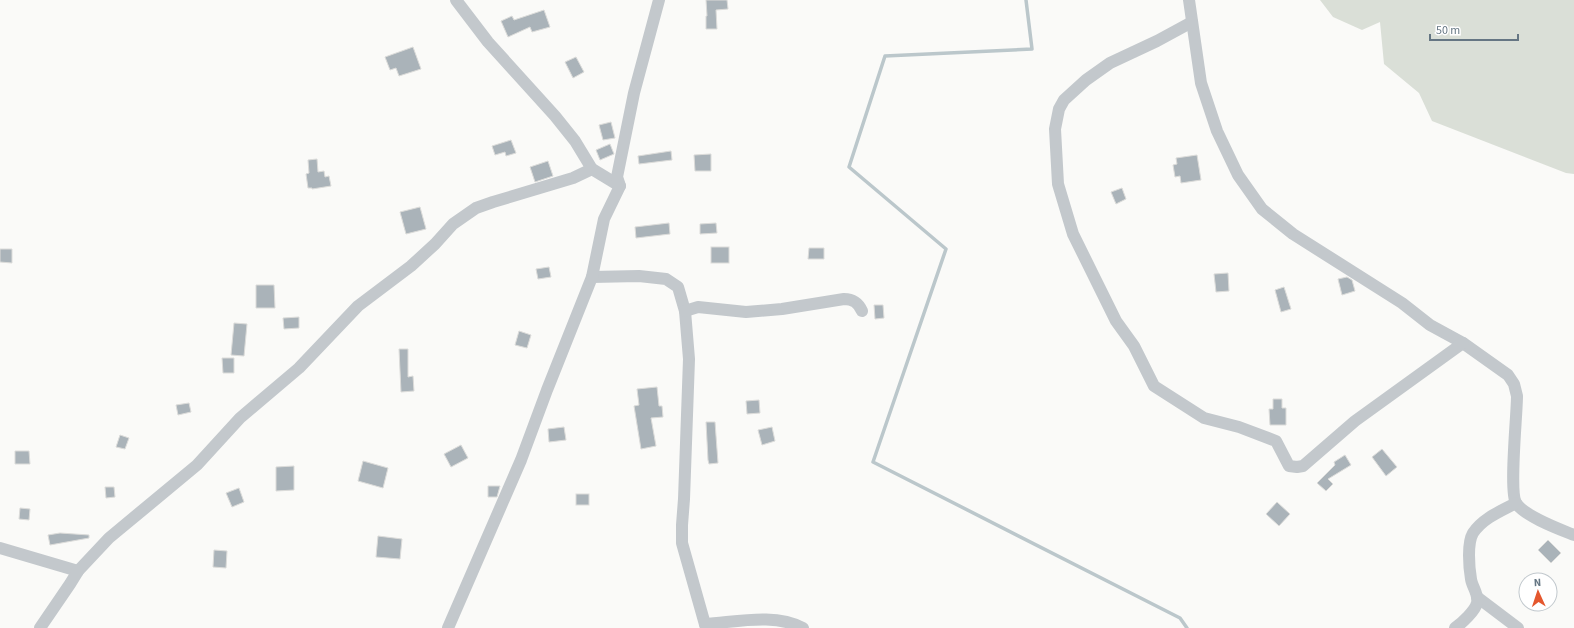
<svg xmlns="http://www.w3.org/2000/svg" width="1574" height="628" font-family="'Source Sans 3',sans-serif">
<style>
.green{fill:#dadfd7}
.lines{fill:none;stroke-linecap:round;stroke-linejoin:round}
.stream{stroke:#bbc7cb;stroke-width:3.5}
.building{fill:#aab3b9;stroke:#dcdcda}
.minor{stroke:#c3c8cc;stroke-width:12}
</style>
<rect width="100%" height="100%" fill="#fafaf8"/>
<polygon class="green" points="1320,0 1574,0 1574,174 1566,173 1432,121 1419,93 1384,64 1380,22 1362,30 1333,17"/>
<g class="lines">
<polyline class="stream" points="1026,0 1032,49 885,56 849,167 946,249 873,462 1180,618 1187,628"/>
</g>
<g class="building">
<polygon points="706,0 727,0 728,9 716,10 717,29 706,29 706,16 707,16"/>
<polygon points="544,10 550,27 532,32 530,27 508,37 501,21 512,16 514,20"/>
<polygon points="413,47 421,69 399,76 396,68 390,70 385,57"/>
<polygon points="576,57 584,72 573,78 565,62"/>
<polygon points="611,122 615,138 603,140 599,125"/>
<polygon points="511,140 516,153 506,156 505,152 495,155 492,146"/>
<polygon points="610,144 614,154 600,160 596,150"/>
<polygon points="671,151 672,160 639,164 638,156"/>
<polygon points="711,154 711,171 695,171 694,155"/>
<polygon points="1197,155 1201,180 1181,183 1180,176 1175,177 1173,165 1177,164 1176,158"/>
<polygon points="317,159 318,172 324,171 325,177 329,176 331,186 312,189 312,188 308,188 306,174 309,173 308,160"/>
<polygon points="548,161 553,176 535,182 530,167"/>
<polygon points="1122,188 1126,199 1116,204 1111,192"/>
<polygon points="420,207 426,229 406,234 400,212"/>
<polygon points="669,223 670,234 636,238 635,227"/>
<polygon points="716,223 717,233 700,234 700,224"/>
<rect x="711" y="247" width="18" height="16"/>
<polygon points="809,248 824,248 824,259 808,259"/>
<polygon points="0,249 12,249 12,263 0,262"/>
<polygon points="549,267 551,277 538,279 536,269"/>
<polygon points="1228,273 1229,291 1216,292 1214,274"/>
<polygon points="1347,277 1352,280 1355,291 1342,295 1338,279"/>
<polygon points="256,285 274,285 275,308 256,308"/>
<polygon points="1284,287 1291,309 1281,312 1275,290"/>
<polygon points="874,305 883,305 884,318 875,319"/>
<polygon points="299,317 299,328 284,329 283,318"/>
<polygon points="234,323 247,324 244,356 231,355"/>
<polygon points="519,331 531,335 527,348 515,345"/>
<polygon points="399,349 408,349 408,377 413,376 414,391 401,392"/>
<polygon points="222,358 234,358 234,373 223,373"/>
<polygon points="657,387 659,406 662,406 663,417 651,418 656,446 641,449 634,406 639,405 637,389"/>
<polygon points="1273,399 1282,399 1282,408 1286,408 1286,425 1270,425 1269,409 1273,409"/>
<polygon points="759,400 760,413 747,414 746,401"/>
<polygon points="189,403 191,412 178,415 176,405"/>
<polygon points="706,422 715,422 718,463 709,464 708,460"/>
<polygon points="564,427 566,440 549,442 548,429"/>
<polygon points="772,427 775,441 762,445 758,430"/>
<polygon points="120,435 129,438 125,449 116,447"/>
<polygon points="461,445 468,458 451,467 444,454"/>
<polygon points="1382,449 1397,467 1386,476 1372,457"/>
<polygon points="15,451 29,451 30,464 15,464"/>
<polygon points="1345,455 1351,465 1328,479 1333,484 1326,491 1317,483 1335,465 1334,462"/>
<polygon points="363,461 388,468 383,488 358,481"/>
<polygon points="294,466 294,490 276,491 276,467"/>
<polygon points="488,486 500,486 497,497 488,497"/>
<polygon points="105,487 114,487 115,497 106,498"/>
<polygon points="239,488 244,502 232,507 226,493"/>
<rect x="576" y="494" width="13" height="11"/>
<polygon points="1277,502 1290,514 1279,526 1266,514"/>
<polygon points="20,508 30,509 29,520 19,519"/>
<polygon points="60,533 89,535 89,538 50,545 48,535"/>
<polygon points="378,536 402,539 400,559 376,557"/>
<polygon points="1548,540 1561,553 1551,563 1538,550"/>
<polygon points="214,550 227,551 226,568 213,567"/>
</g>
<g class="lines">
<g class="minor">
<polyline points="456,0 488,42 555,116 575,141 592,169 620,186"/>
<path d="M 1189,0 L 1201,83 L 1217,131 L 1238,175 L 1262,209 L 1293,234 L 1402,303 L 1430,325 L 1463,343 L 1508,375 L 1514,384 L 1517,396 C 1517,415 1509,491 1516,503 C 1524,516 1559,529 1574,535"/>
<polyline points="1192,22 1157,41 1110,63 1086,80 1064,100 1059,109 1055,129 1058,184 1073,234 1116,321 1134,346 1154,386 1204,418 1239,427 1276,441 1289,466 1297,467 1303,466 1355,421 1463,343"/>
<polyline points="592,277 639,276 666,279 678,287 685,311 689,359 684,499 682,525 682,543 706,628"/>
<path d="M 685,311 L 698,307 L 746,312 L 782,309 L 844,299 C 853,299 858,302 862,311"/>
<polyline points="0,548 78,571"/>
<polyline points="1477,597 1518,628"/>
<path d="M 705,624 C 737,622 774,613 803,628"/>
<polyline points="40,628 70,584 78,571 109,538 197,465 240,418 299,368 358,306 411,266 435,244 453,224 476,208 493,202 573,178 592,169"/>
<polyline points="448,628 521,460 547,390 592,277 604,219 620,186 617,177 634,93 659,0"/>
<path d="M 1455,628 C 1462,623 1475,611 1477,603 C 1479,594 1472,587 1471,579 C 1469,567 1467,543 1473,533 C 1483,518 1501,511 1516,503"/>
</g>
</g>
<g transform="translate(1538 592) rotate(357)"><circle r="19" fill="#ffffff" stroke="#c1c8cd"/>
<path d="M0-3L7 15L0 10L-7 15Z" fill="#e4572e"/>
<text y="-6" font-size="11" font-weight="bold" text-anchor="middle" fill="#657683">N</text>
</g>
<path d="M1430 34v6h88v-6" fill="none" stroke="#657683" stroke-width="2"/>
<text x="1436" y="34" font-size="12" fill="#657683" stroke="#ffffff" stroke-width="3" paint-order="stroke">50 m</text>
</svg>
